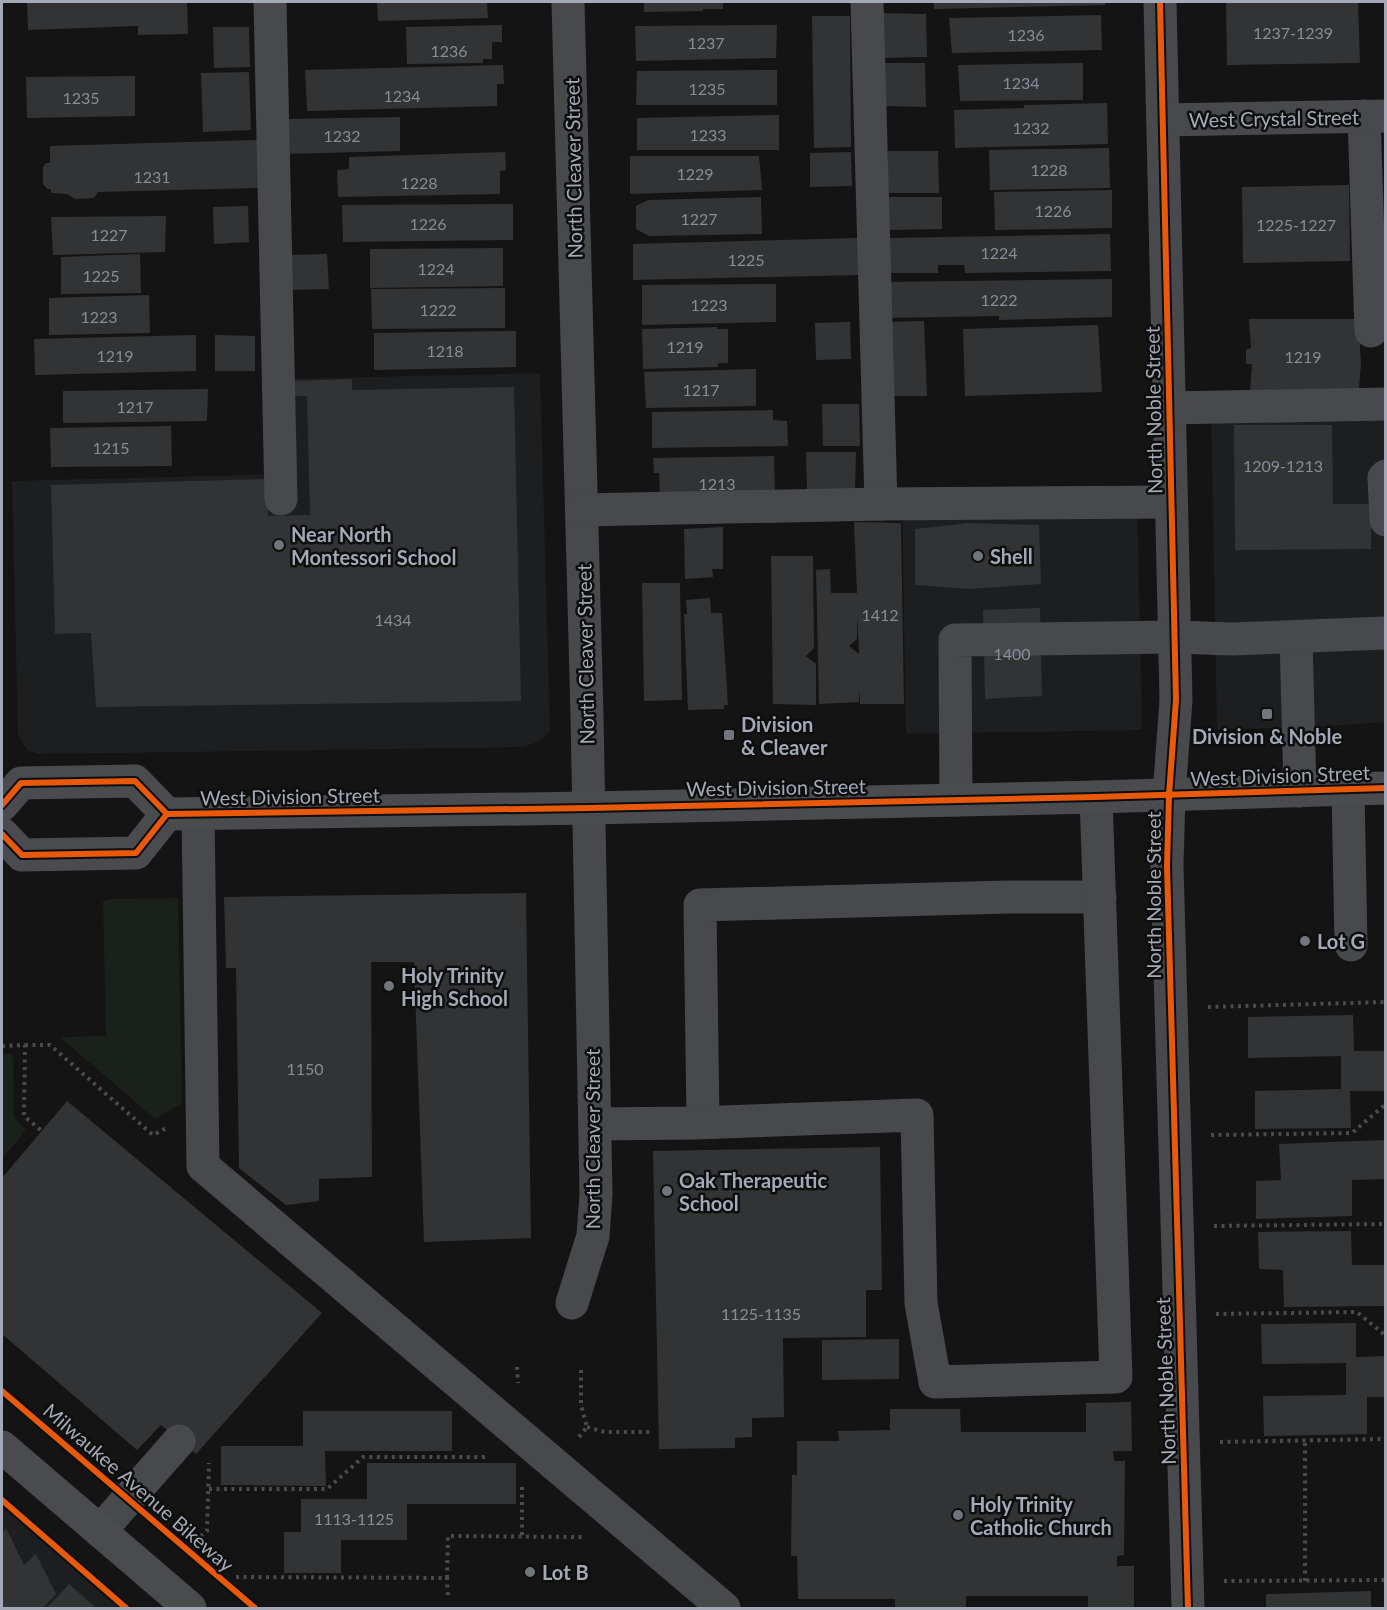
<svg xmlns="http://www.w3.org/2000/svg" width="1387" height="1610" font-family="Lato,sans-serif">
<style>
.built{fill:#1d1e20}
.green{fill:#19211a}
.building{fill:#323335;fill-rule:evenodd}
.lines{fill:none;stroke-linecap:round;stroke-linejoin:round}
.path{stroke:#494b4e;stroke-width:4;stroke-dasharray:3 4.5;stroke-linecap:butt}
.minor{stroke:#47494d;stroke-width:33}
.major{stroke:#4a4b4e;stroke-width:33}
.cycleway-casing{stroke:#0e0e0f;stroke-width:10}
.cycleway{stroke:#e8590c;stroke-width:6}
.poi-dot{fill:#71757d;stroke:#0e0e0f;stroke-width:2}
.labels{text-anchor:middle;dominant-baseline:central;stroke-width:5;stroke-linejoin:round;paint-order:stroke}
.number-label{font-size:16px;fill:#878c96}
.street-label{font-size:20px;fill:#a3a9b6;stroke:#0e0e0f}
.poi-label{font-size:20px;font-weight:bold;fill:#a3a9b6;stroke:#0e0e0f;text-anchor:start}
</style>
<rect width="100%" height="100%" fill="#141414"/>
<g class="built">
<polygon points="540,373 550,731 540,741 524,747 42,754 28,751 18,735 12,481 287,474 284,379"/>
<polygon points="1385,404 1385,722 1302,728 1217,729 1211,407"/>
<polygon points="902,494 1137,495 1142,730 906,734"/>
<polygon points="2,1506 120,1608 2,1608"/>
</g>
<g class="green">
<polygon points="178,898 182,1103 155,1119 60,1037 106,1036 103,901 112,899"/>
<polygon points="2,1054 13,1054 14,1117 26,1130 2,1159"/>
</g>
<g class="building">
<polygon points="27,2 187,2 188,34 138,35 138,26 28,30"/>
<polygon points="377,2 487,2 488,18 378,21"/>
<polygon points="644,2 723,2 723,9 703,9 703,11 644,12"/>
<polygon points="934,2 1105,2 1105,5 934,9"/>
<polygon points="1226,2 1358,2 1360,63 1227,65"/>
<polygon points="880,13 926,14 927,57 881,58"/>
<polygon points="1101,15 1102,50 952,53 949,18"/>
<polygon points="812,16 850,16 851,147 814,148"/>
<polygon points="502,25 502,42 492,42 492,59 483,59 483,63 407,64 406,27"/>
<polygon points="777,25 776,58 636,61 635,26"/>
<polygon points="213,27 249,27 250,67 214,68"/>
<polygon points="882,63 925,63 926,107 884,106"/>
<polygon points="1083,63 1083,100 960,101 958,65"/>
<polygon points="503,65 504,84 497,84 497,106 307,111 305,70"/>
<polygon points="777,70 777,105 636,105 637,71"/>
<polygon points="249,72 251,130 203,132 201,73"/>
<polygon points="135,76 135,116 27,118 26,77"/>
<polygon points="1107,103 1108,144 955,148 954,110 1024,108 1024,105"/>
<polygon points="779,115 779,150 637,150 637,118"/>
<polygon points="400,117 400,151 285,154 284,119"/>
<polygon points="259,140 261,188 98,192 94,198 75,199 67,194 51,193 51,189 47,189 43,184 43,167 46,163 50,163 50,146"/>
<polygon points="1109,148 1110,188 990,190 989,150"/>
<polygon points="888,151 938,151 939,193 888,193"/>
<polygon points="505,152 506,170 500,171 500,194 338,197 337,170 349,169 349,157"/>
<polygon points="851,152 852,186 810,187 810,153"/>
<polygon points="630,156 759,156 762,190 630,194"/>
<polygon points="1349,185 1350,261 1243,263 1242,187"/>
<polygon points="1112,190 1112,228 995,230 994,192"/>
<polygon points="761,197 762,234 649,236 636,229 636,206 648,200"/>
<polygon points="888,197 942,197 942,229 889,230"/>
<polygon points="513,204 513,240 343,242 342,205"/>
<polygon points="248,206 249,242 214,244 213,207"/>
<polygon points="166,216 165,252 53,255 51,217"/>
<polygon points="1110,234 1111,271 965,273 964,265 938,265 938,273 888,273 887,238"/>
<polygon points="858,238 859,275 633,280 633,244"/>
<polygon points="503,248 503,286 370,288 370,249"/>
<polygon points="140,254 141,293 61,294 61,257"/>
<polygon points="327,254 329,289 289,290 288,255"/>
<polygon points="1112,279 1112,317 999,320 999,316 886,318 885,282"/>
<polygon points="776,284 776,322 642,325 642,285"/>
<polygon points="505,288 505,328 372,329 371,289"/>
<polygon points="149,295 150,333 49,335 49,298"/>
<polygon points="1249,319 1358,319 1361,363 1359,389 1250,392 1252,364 1246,364 1246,350 1251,348"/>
<polygon points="924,321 927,396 893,396 891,322"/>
<polygon points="850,322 851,359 816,360 815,323"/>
<polygon points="1098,325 1102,392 965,396 963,329"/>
<polygon points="717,327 717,329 728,329 728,363 718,363 718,367 643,369 642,329"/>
<polygon points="516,331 516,367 374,370 374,333"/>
<polygon points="196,335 196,371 35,375 34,339"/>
<polygon points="215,335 255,336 255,371 215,371"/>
<polygon points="756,369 756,406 646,408 644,372"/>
<polygon points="352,379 352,390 514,387 521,701 96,707 91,633 55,634 51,485 267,479 268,516 310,515 307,396 289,396 288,381"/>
<polygon points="208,389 207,421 63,423 63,391"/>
<polygon points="822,404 859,404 860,446 823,446"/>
<polygon points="773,410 773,420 787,421 788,446 652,448 652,412"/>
<polygon points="1234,425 1332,425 1333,504 1371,504 1371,549 1235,550"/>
<polygon points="171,426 172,466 51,467 50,428"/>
<polygon points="806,452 856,452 855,489 807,490"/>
<polygon points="774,456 775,492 660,496 659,473 654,473 653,458"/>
<path d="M 854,522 L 901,523 L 904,704 L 860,704 L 860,688 L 859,702 L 819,704 L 816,570 L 830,569 L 831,593 L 857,593 ZM 857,613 L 859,654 L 849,646 L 857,639 Z"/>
<polygon points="969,523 1039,525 1041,584 970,589 915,585 915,529"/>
<polygon points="723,527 723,569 712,569 713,577 685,579 684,529"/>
<polygon points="771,556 813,556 814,648 806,656 816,664 816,705 773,704"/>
<polygon points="642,583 680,583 682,700 644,701"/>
<polygon points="710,598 711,613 722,613 728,705 724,705 724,709 688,710 684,614 687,614 686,600"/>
<polygon points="1040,608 1042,696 985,699 983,610"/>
<polygon points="526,893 531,1238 424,1242 414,962 371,962 372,1177 319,1179 319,1201 286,1205 239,1168 236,968 226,968 224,897"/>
<polygon points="1353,1015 1354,1051 1386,1051 1386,1091 1350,1091 1351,1128 1255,1129 1255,1091 1341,1089 1341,1056 1248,1058 1248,1017"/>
<polygon points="67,1101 322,1313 196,1454 161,1425 137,1450 2,1334 2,1178"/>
<polygon points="1386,1140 1386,1179 1352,1180 1352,1216 1256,1219 1256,1181 1281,1180 1279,1144"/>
<polygon points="880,1147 882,1290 866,1290 866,1337 783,1338 784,1417 752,1418 752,1437 735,1438 735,1448 659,1449 653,1151"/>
<polygon points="1351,1231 1352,1265 1386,1265 1386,1306 1284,1307 1283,1270 1259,1269 1258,1232"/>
<polygon points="1356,1323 1356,1357 1386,1356 1386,1397 1367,1397 1367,1434 1264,1436 1263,1396 1346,1395 1346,1363 1262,1364 1261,1324"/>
<polygon points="899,1339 899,1379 822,1380 822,1340"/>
<polygon points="1131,1402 1132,1451 1113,1451 1114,1461 1125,1461 1124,1555 1117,1556 1117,1566 1134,1566 1134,1608 1088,1608 1088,1596 966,1596 966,1608 895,1608 895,1599 798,1599 797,1556 791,1556 792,1475 797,1475 797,1441 839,1441 838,1431 890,1430 890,1409 960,1409 961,1432 1086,1432 1086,1403"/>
<polygon points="303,1411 452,1411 452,1451 325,1451 326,1486 221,1485 221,1446 303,1446"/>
<polygon points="367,1463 516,1463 516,1504 407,1504 407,1540 341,1540 341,1573 284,1573 284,1532 301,1532 301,1499 367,1499"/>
<polygon points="6,1528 24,1565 36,1554 56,1594 43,1608 2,1608 2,1533"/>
<polygon points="69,1584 96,1608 47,1608"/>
<polygon points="1371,1591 1371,1608 1266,1608 1266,1594"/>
</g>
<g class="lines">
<g class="path">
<polyline points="1208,1007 1386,1002"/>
<polyline points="25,1045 50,1045 153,1135 166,1128"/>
<polyline points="2,1046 25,1045 24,1116 42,1131"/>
<polyline points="1211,1135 1352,1133 1386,1104"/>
<polyline points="1214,1226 1386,1224"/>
<polyline points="1216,1314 1357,1312 1386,1336"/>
<polyline points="517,1367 518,1383"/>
<polyline points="587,1427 605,1432 650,1432"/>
<polyline points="579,1437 587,1427 581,1405 581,1366"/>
<polyline points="1220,1442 1386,1439"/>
<polyline points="522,1487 522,1537"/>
<polyline points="209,1489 327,1489 363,1457 487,1457"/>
<polyline points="195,1541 207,1531 209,1463"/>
<polyline points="236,1577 447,1578 448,1598"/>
<polyline points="447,1578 448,1536 583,1537"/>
<polyline points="1224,1581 1386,1580"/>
<polyline points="1305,1581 1305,1440"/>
</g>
<g class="minor">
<polyline points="270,2 281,499"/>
<polyline points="568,2 587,716 596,1194 593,1236 572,1303"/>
<polyline points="867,2 881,504"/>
<polyline points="1160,2 1176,700 1169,795 1167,866 1188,1608"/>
<polyline points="1364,116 1371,331"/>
<polyline points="1163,120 1386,116"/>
<polyline points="1169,408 1386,404"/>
<polyline points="1386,476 1384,478 1386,520"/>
<polyline points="582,510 881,504 1171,502"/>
<polyline points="1296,637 1300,791"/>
<polyline points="1348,789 1351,945"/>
<polyline points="956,800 955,640 1174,637 1232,639 1386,633"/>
<polyline points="198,814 203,1166 724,1608"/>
<polyline points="703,1122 700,905 1009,897 1100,897"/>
<polyline points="595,1124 695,1123 917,1115 921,1303 935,1382 1116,1377 1096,797"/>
<polyline points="100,1531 179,1441"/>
</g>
<g class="major">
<polyline points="2,805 21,783 135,781 167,814 589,808 1096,797 1386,788"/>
<polyline points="2,834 22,855 136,853 167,814"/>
<polyline points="2,1447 190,1608"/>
</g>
<g class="cycleway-casing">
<g id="cycleway">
<polyline points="1160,2 1176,700 1169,795 1167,866 1188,1608"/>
<polyline points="2,805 21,783 135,781 167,814 589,808 1096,797 1386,788"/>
<polyline points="2,834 22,855 136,853 167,814"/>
<polyline points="2,1391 255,1608"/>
<polyline points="2,1500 126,1608"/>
</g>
</g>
<use href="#cycleway" class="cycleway"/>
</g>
<g class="poi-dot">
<circle cx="279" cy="545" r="6"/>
<circle cx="978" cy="556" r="6"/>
<rect x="1261" y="708" width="12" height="12" rx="3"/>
<rect x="723" y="729" width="12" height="12" rx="3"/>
<circle cx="1305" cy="941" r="6"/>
<circle cx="389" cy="986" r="6"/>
<circle cx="667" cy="1191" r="6"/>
<circle cx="958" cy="1515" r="6"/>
<circle cx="530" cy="1572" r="6"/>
</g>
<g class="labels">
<g class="number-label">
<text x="1293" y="32">1237-1239</text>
<text x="1026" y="34">1236</text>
<text x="706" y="42">1237</text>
<text x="449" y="50">1236</text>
<text x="1021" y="82">1234</text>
<text x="707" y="88">1235</text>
<text x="402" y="95">1234</text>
<text x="81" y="97">1235</text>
<text x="1031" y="127">1232</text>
<text x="708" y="134">1233</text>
<text x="342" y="135">1232</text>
<text x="1049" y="169">1228</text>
<text x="695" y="173">1229</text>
<text x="152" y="176">1231</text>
<text x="419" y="182">1228</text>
<text x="1053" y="210">1226</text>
<text x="699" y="218">1227</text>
<text x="428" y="223">1226</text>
<text x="1296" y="224">1225-1227</text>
<text x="109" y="234">1227</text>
<text x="999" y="252">1224</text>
<text x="746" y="259">1225</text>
<text x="436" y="268">1224</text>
<text x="101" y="275">1225</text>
<text x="999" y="299">1222</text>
<text x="709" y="304">1223</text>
<text x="438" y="309">1222</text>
<text x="99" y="316">1223</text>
<text x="685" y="346">1219</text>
<text x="445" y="350">1218</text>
<text x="115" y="355">1219</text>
<text x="1303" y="356">1219</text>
<text x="701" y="389">1217</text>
<text x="135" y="406">1217</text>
<text x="111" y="447">1215</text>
<text x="1283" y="465">1209-1213</text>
<text x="717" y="483">1213</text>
<text x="880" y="614">1412</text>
<text x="393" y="619">1434</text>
<text x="1012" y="653">1400</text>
<text x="305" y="1068">1150</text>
<text x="761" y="1313">1125-1135</text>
<text x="354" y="1518">1113-1125</text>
</g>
<g class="street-label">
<text transform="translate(1274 118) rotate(-1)">West Crystal Street</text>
<text transform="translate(573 168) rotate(-91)">North Cleaver Street</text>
<text transform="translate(1153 410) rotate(-91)">North Noble Street</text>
<text transform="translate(585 654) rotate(-91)">North Cleaver Street</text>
<text transform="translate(1280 775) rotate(-2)">West Division Street</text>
<text transform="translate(776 787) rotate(-1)">West Division Street</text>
<text transform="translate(290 796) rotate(-1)">West Division Street</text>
<text transform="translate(1153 895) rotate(-90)">North Noble Street</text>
<text transform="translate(592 1139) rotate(-90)">North Cleaver Street</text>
<text transform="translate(1165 1381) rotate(-92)">North Noble Street</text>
<text transform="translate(139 1487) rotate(41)">Milwaukee Avenue Bikeway</text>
</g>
<g class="poi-label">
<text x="291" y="534">Near North<tspan x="291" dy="23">Montessori School</tspan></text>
<text x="990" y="556">Shell</text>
<text x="741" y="724">Division<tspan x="741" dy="23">&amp; Cleaver</tspan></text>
<text x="1267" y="736" text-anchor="middle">Division &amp; Noble</text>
<text x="1317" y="941">Lot G</text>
<text x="401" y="975">Holy Trinity<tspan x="401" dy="23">High School</tspan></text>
<text x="679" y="1180">Oak Therapeutic<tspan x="679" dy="23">School</tspan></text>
<text x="970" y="1504">Holy Trinity<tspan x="970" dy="23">Catholic Church</tspan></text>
<text x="542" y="1572">Lot B</text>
</g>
</g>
<rect width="1387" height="1610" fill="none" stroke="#a3a9b6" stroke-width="6"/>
</svg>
